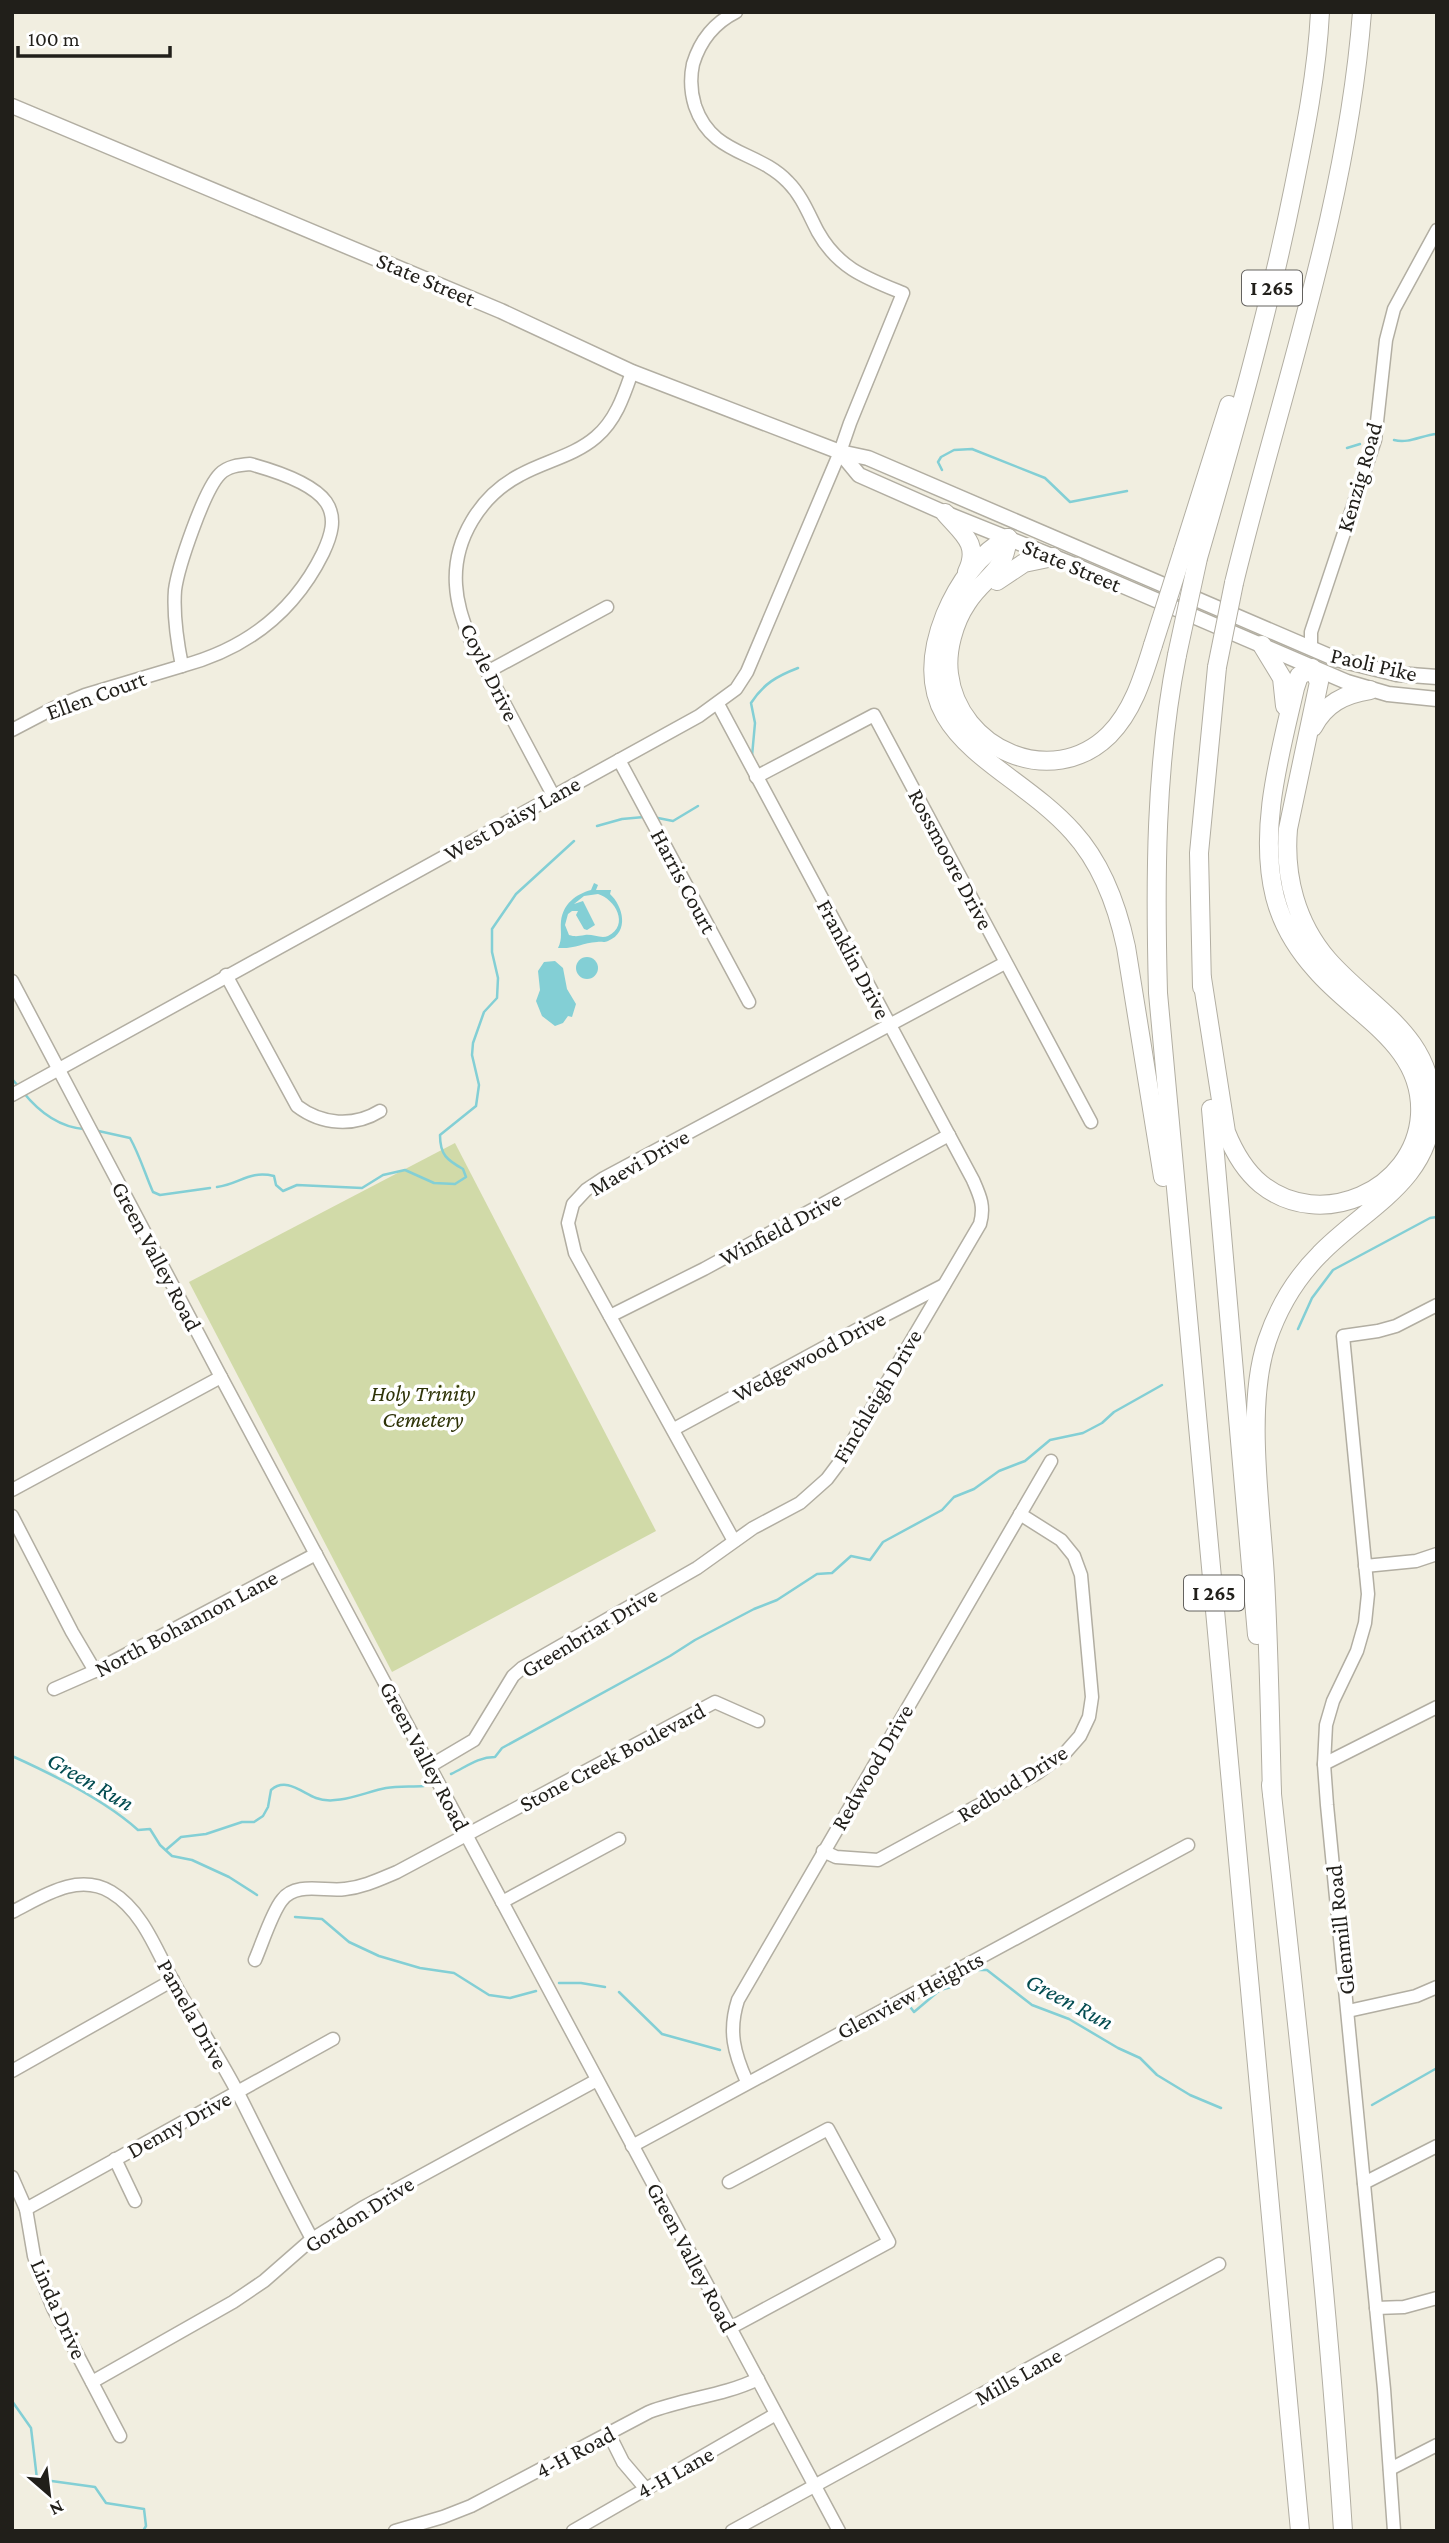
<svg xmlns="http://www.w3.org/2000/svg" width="1449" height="2543" font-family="'Crimson Pro',serif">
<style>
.green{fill:#d1daa8}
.water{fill:#83cfd5;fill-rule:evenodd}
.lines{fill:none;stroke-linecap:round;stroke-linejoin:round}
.stream{stroke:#83cfd5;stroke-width:2.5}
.minor-casing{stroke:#b2aea2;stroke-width:15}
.major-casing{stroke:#b2aea2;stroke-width:17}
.highway-casing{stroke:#b2aea2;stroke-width:20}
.minor{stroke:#fff;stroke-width:12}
.major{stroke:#fff;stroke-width:14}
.highway{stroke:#fff;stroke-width:18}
.highway-bridge-casing{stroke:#b2aea2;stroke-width:20;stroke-linecap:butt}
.highway-bridge{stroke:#fff;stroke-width:18}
.labels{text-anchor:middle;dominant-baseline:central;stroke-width:7;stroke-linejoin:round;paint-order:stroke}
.shield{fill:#fff;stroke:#64625f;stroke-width:2}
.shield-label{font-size:21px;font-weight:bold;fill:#211f1a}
.street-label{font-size:23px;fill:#211f1a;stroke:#fff}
.park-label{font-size:23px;font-style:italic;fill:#2e3307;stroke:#fff}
.water-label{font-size:24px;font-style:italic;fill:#024b50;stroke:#fff}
</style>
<rect width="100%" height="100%" fill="#f1eee0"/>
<polygon class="green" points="455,1143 656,1531 392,1672 189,1282"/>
<g class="water">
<path d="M 594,883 L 598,885 L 596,890 L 611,890 L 610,894 C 623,906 630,932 608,941 C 603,943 602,941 597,942 C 582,943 575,949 558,948 C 563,938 560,931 561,921 C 563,904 576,894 591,890 ZM 598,894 C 615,899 630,925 608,936 C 601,939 593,934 585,935 C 578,936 576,937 569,935 L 565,925 L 568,914 L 572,911 L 578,911 L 576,915 L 584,929 L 587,930 L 595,925 L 583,901 L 574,904 L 584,896 Z"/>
<circle cx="587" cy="968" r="11"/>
<polygon points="555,961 563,968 567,989 576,1004 572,1017 568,1016 563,1023 555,1026 542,1016 536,1001 540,990 538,971 544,962"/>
</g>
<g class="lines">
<g class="stream">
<path d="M 1394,440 C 1409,444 1422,435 1437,434"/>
<polyline points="1347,448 1360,444"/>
<polyline points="942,470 938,462 941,457 954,450 972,449 1045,478 1070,502 1127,491"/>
<path d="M 752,756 L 755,723 L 751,703 C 763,684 777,676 798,668"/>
<polyline points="658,818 673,821 698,806"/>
<polyline points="597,826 622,819 644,817"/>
<polyline points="12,1079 19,1087"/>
<path d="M 23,1092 C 39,1112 59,1127 84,1129"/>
<path d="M 94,1130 L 130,1138 C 140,1156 145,1174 153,1192 L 160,1195 L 210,1188"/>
<path d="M 217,1187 C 240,1184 249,1170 274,1176 L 276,1185 L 283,1191 L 297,1185 L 362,1188 L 383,1175 L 405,1170 L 434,1183 L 455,1184 L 466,1177 L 463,1169 C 447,1160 440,1155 440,1135 L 476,1106 L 479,1085 L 472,1055 L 473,1043 L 484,1012 L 497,998 L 498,978 L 492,952 L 492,929 L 516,894 L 574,841"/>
<polyline points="1298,1329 1312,1298 1333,1270 1430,1218 1437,1217"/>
<path d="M 12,1756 C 52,1774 106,1801 138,1830 L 150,1829 L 160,1845 L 172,1856 L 192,1860 L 229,1877 L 257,1895"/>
<path d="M 451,1774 C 466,1767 478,1757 495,1757 L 502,1748 L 670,1656 L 695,1640 L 754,1609 L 777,1600 L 817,1574 L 832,1573 L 851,1556 L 870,1560 L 883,1542 L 942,1510 L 954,1497 L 974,1489 L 999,1471 L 1025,1461 L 1050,1440 L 1083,1433 L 1102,1423 L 1114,1412 L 1162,1385"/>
<path d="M 167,1849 L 181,1837 L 206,1834 L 242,1822 L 254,1822 L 263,1816 L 268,1807 L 271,1790 C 286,1777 301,1792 316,1798 C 336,1806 365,1792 386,1788 C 398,1786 412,1787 424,1786"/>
<polyline points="295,1917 322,1919 349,1942 379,1956 420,1968 454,1973 489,1995 510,1998 536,1991"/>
<polyline points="559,1983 581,1983 605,1987"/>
<polyline points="619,1992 662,2034 720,2050"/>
<polyline points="908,2004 914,2012 940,1990 955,1986 973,1970 987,1970 1032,2005 1069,2019 1118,2048 1140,2058 1157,2075 1190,2095 1221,2108"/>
<polyline points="1372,2105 1437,2068"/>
<polyline points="12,2401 31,2428 37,2479 95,2487 106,2503 144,2509 146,2526 143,2531"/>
</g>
<g class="minor-casing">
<g id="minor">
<path d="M 250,464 C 272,470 312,482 326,502 C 337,518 331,536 323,553 C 294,612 246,649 182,666 C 177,641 173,616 175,590 C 178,567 204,490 220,474 C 228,466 239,465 250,464 Z"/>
<polyline points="1311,648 1311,632 1375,440 1386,340 1394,309 1437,230"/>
<polyline points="487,672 607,607"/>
<polyline points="12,730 54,708 85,695 182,666"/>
<polyline points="619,760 749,1002"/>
<polyline points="756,777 874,715 1091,1122"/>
<path d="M 553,795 L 469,637 C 463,620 457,604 456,585 C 453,540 480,496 520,475 C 545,461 574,456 596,437 C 616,420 624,395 632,372"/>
<path d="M 226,975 L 297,1106 C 322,1125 354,1127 380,1111"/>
<polyline points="12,981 221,1377 839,2531"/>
<path d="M 12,1095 L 699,716 L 736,689 L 747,672 L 840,452 L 850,423 L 903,293 C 866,278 838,268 818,232 C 809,215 802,196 788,182 C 758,150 712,156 695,106 C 691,93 690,78 693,64 C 700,41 714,23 736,12"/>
<polyline points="610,1316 704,1269 949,1135"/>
<polyline points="674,1429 860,1328 944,1285"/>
<polyline points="12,1490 221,1377"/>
<polyline points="12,1516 72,1632 95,1671"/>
<polyline points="734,1541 575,1253 568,1223 573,1204 586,1190 604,1178 1005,963"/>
<polyline points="1365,1566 1416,1561 1437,1554"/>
<polyline points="54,1689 95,1671 316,1554"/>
<polyline points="1324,1764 1437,1707"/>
<path d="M 430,1766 L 474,1740 L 513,1676 L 522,1668 L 697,1568 L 753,1528 L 800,1503 L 827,1479 L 842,1459 L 980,1224 C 985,1206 980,1196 973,1180 L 718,704"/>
<polyline points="823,1851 836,1857 878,1860 1036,1774 1065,1753 1080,1736 1089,1717 1092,1697 1081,1575 1074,1556 1061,1540 1020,1514"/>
<polyline points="502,1902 619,1839"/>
<path d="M 12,1912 C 42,1897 77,1872 111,1892 C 143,1911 157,1952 174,1983 C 195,2020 218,2055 238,2093 C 263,2142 286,2191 312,2239"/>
<path d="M 255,1960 C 262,1944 272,1912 282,1900 C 296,1881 326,1892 345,1889 C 364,1887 380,1879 397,1872 L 715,1702 L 758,1721"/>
<polyline points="1348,2011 1416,1996 1437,1987"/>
<polyline points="12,2071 173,1980"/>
<path d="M 747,2082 C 734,2053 728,2031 738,2000 L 1051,1461"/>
<polyline points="632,2146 1188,1845"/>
<polyline points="115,2159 135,2201"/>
<polyline points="12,2177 26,2209 34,2256 43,2283 53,2308 120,2436"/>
<polyline points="729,2182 828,2129 889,2242 730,2328"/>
<polyline points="1364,2183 1437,2146"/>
<polyline points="26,2209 333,2039"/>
<polyline points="1376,2308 1404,2307 1437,2298"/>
<polyline points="92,2382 233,2302 264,2281 312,2239 362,2208 597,2080"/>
<polyline points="609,2434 623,2462 646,2489"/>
<polyline points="1390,2469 1437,2445"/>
<path d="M 395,2531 L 443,2517 L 471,2506 L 649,2412 C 685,2398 723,2396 758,2379"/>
<polyline points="573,2531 776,2414"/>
<polyline points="732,2531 1219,2264"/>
<polyline points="1394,2531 1384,2389 1327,1805 1324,1764 1326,1725 1333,1701 1357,1651 1365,1623 1368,1594 1343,1336 1378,1331 1396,1326 1437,1305"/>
</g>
</g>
<g class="major-casing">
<g id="major">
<polyline points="12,106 501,311 632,372 840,452 868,458 1336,659 1397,674 1437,677"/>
<polyline points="840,452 859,475 945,513 1079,567 1347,682 1388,694 1437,699"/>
</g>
</g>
<g class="highway-casing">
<g id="highway">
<path d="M 945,513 C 961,532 981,544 967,572"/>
<path d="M 1008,538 C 979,553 958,584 945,615 C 896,738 1009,760 1073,832 C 1102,864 1117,905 1126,947 L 1163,1177"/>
<path d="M 1008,538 C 1003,576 985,575 967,603 C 954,622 946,651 949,674 C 958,749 1052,791 1109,735 C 1133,711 1143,677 1153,645"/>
<polyline points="1183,551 1229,405"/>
<path d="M 1198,558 C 1233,437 1268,315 1293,191 C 1305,132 1317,73 1320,12"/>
<polyline points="997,581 1024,563 1053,557"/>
<path d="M 1234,583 C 1280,394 1347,208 1362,12"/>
<polyline points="1262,645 1282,678 1285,706"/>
<path d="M 1177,655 C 1155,766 1155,881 1158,993 L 1300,2531"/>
<path d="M 1313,727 C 1325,704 1344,694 1370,690"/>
<path d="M 1202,978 L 1226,1132 C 1234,1152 1244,1170 1261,1184 C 1320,1232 1415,1191 1420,1115 C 1424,1044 1355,1016 1316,970 C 1297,949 1282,924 1275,897 C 1258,829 1280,754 1295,688 L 1299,676 L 1312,668 L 1319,682 L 1288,829 C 1284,876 1296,923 1328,960 C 1371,1009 1433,1035 1432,1109 C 1431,1181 1363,1209 1320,1254 C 1295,1279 1278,1308 1267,1341 C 1245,1406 1261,1508 1265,1578 C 1269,1650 1270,1722 1272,1794"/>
<polyline points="1202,987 1199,853 1217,667"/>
<polyline points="1211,1109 1257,1635"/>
<path d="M 1271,1785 C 1298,2033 1327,2282 1343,2531"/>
</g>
</g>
<use href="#minor" class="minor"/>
<use href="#major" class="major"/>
<use href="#highway" class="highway"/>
<g class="highway-bridge-casing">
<g id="highway-bridge">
<polyline points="1153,645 1183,551"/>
<polyline points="1177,655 1198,558"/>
<polyline points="1217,667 1234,583"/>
</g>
</g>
<use href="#highway-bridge" class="highway-bridge"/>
</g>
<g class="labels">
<g class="shield">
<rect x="1242" y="270.5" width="60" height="35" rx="5"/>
<rect x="1184" y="1575.5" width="60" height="35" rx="5"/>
</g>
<g class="shield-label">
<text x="1272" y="288">I 265</text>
<text x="1214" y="1593">I 265</text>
</g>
<g class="street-label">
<text transform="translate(426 279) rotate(23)">State Street</text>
<text transform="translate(1359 477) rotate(-74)">Kenzig Road</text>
<text transform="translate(1072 565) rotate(23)">State Street</text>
<text transform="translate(1374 664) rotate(13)">Paoli Pike</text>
<text transform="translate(490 672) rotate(64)">Coyle Drive</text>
<text transform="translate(96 695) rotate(-20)">Ellen Court</text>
<text transform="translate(512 818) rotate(-29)">West Daisy Lane</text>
<text transform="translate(951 859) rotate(62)">Rossmoore Drive</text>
<text transform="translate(684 881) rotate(62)">Harris Court</text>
<text transform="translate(854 959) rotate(62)">Franklin Drive</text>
<text transform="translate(639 1162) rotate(-30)">Maevi Drive</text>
<text transform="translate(780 1228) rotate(-28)">Winfield Drive</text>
<text transform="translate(157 1256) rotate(62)">Green Valley Road</text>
<text transform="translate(809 1356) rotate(-28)">Wedgewood Drive</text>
<text transform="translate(877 1396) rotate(-59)">Finchleigh Drive</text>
<text transform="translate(186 1623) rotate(-28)">North Bohannon Lane</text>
<text transform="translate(589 1632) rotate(-31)">Greenbriar Drive</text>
<text transform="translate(425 1756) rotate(62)">Green Valley Road</text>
<text transform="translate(612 1757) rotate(-28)">Stone Creek Boulevard</text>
<text transform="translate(872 1767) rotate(-60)">Redwood Drive</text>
<text transform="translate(1012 1783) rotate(-32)">Redbud Drive</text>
<text transform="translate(1340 1930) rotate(-96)">Glenmill Road</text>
<text transform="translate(910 1995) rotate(-28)">Glenview Heights</text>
<text transform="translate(193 2014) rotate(61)">Pamela Drive</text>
<text transform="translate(179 2124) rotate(-29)">Denny Drive</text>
<text transform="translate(359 2214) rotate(-32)">Gordon Drive</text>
<text transform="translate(692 2257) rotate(62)">Green Valley Road</text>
<text transform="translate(59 2309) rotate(66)">Linda Drive</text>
<text transform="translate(1018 2376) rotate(-29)">Mills Lane</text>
<text transform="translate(575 2452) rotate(-28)">4-H Road</text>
<text transform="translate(675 2472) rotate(-29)">4-H Lane</text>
</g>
<g class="park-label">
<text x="423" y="1393">Holy Trinity<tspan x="423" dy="26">Cemetery</tspan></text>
</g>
<g class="water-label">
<text transform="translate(91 1781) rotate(30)">Green Run</text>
<text transform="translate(1070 2001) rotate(28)">Green Run</text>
</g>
</g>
<rect width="1449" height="2543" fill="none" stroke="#211f1a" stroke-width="28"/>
<g transform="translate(49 2494) rotate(152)" stroke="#ffffff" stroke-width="5" paint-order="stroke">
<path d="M0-5L12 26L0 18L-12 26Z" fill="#211f1a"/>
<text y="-10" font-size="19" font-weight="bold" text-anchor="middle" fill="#211f1a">N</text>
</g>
<path d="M18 46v10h152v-10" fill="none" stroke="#211f1a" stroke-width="3.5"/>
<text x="28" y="46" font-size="21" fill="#211f1a" stroke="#ffffff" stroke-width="5" paint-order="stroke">100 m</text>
</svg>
